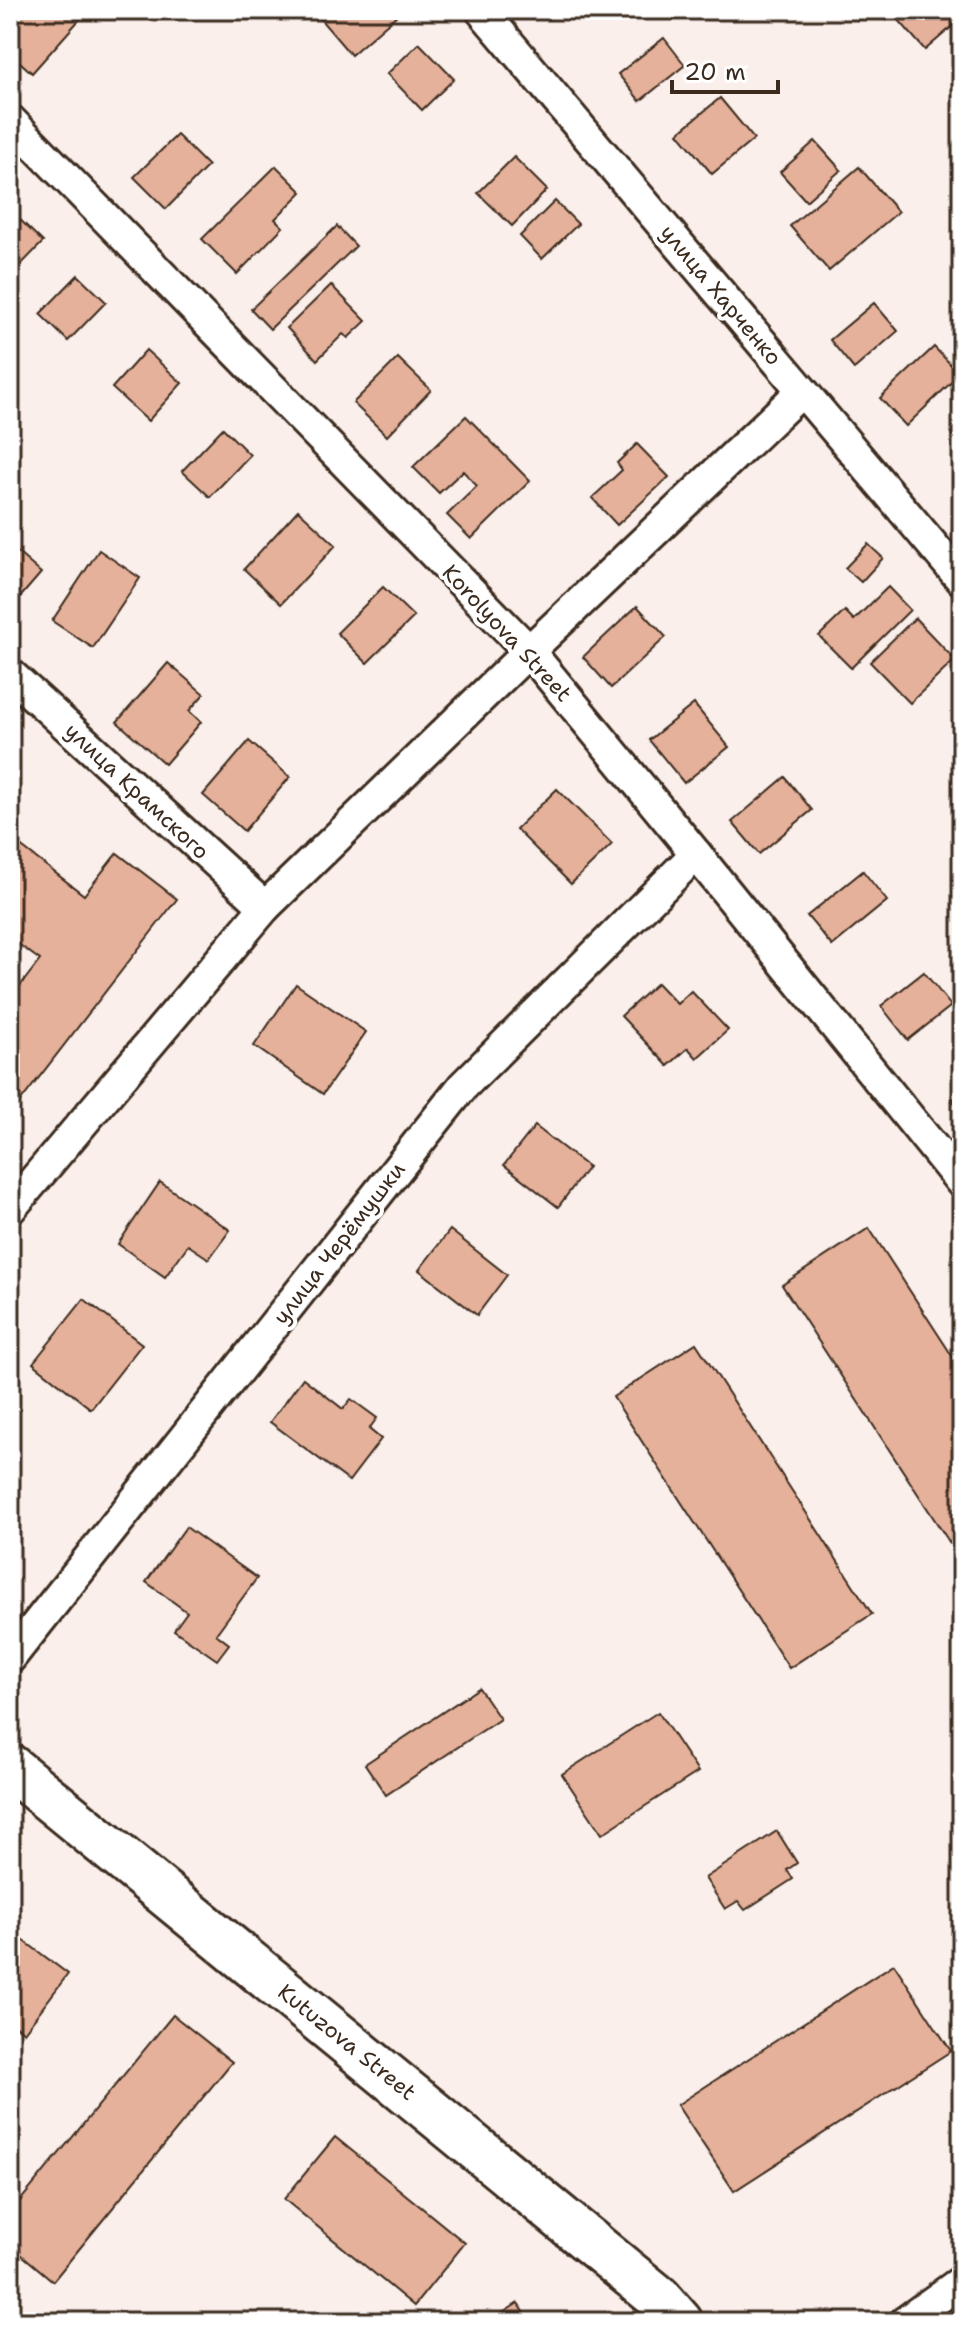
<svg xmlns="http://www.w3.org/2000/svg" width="972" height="2332" font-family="'Shantell Sans',sans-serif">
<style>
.building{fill:#e6b19a;stroke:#3b2a1e;stroke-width:2}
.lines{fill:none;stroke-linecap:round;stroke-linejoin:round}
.minor-casing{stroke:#3b2a1e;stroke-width:36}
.secondary-casing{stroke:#3b2a1e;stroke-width:50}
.minor{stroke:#fff;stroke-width:30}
.secondary{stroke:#fff;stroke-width:44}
.labels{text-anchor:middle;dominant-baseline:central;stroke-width:8;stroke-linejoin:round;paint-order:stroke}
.street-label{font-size:22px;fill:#3b2a1e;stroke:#fff}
</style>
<rect width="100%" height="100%" fill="#faefeb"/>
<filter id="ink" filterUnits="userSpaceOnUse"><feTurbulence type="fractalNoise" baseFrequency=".0125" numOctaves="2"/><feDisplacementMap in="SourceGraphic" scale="16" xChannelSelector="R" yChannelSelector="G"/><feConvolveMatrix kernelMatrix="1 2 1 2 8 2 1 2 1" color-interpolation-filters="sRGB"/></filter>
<g filter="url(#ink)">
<g class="building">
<polygon points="21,10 88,10 32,73 10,53 10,22"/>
<polygon points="319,10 392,10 397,15 351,55 315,13"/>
<polygon points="890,10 962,10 962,18 925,50"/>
<polygon points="664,38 685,65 640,101 618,74"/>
<polygon points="419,43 454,79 422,110 387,74"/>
<polygon points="720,98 754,139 712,174 678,133"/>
<polygon points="177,135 208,166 166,209 134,177"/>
<polygon points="815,141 841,170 806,201 780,172"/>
<polygon points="514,157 547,190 512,226 478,193"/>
<polygon points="276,166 302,192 275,219 283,227 237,274 202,239"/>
<polygon points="859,167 898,212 829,271 790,226"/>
<polygon points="555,201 578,224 542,259 520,236"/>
<polygon points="10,210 43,242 10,276"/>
<polygon points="337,226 356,246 270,329 251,309"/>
<polygon points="78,275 106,302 68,341 40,314"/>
<polygon points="331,285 366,321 348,338 343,334 317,360 287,328"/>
<polygon points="874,303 898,331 854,369 830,340"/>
<polygon points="934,347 960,374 906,426 880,398"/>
<polygon points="146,350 182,383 148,421 112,388"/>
<polygon points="398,358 431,390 387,436 353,403"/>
<polygon points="466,416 530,481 471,539 447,515 477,486 463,471 439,493 413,467"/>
<polygon points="223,428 250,455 210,497 182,471"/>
<polygon points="637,444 669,477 617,525 592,498 622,470 617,463"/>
<polygon points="962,490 962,508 953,499"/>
<polygon points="298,510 336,545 281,604 244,569"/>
<polygon points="868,544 883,558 861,582 845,568"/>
<polygon points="10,546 41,573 10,609"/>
<polygon points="99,550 140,578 93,648 52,621"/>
<polygon points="383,587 414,617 367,663 337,633"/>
<polygon points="888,587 910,610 851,668 819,636 845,611 854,620"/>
<polygon points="637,606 666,637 611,688 583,657"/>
<polygon points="915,618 955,660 910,703 870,662"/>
<polygon points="168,663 204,694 189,711 201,722 165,764 117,722"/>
<polygon points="694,704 729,747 684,783 649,740"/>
<polygon points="249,741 290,777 244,831 203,795"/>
<polygon points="785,777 812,810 759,854 732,822"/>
<polygon points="557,789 612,844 571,884 516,829"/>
<polygon points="10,838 84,895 117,853 177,899 10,1115 10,999 40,960 10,938"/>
<polygon points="863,871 887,901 832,946 807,916"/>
<polygon points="924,972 951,1006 908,1040 881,1006"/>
<polygon points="657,983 677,1004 691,991 728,1030 697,1058 688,1048 668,1066 621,1016"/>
<polygon points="296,984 366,1032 323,1094 254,1046"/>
<polygon points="962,1091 962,1111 952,1100"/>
<polygon points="535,1126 588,1167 558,1207 504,1165"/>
<polygon points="160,1182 230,1230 209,1259 188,1245 165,1277 118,1244"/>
<polygon points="869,1228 962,1371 962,1547 955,1551 782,1285"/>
<polygon points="450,1230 507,1275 477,1315 419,1270"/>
<polygon points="84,1299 142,1344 91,1409 33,1363"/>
<polygon points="696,1343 872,1614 789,1668 613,1397"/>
<polygon points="303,1378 343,1409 351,1399 377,1418 369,1429 381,1439 349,1481 270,1422"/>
<polygon points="186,1527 257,1578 216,1634 229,1644 217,1660 174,1630 187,1612 146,1582"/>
<polygon points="479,1688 500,1719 386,1795 365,1764"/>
<polygon points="658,1712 698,1772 602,1834 562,1774"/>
<polygon points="777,1831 797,1863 787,1870 793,1879 745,1910 738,1901 725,1909 705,1878"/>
<polygon points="23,1940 68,1974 24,2032 10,2021 10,1957"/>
<polygon points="894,1964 951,2051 734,2191 677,2105"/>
<polygon points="173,2015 232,2062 53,2281 10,2245 10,2213"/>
<polygon points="335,2137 465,2243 414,2306 284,2199"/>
<polygon points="518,2303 531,2322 489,2322"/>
</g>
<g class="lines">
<g class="minor-casing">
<g id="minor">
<polyline points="481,10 962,580"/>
<polyline points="10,120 529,651 696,854 962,1183"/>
<polyline points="10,674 265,907"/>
<polyline points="10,1209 265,907 529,651 802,391"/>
<polyline points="10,1658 463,1086 696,854"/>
<polyline points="905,2322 962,2281"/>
</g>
</g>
<g class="secondary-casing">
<polyline id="secondary" points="10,1767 659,2298 680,2322"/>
</g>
<use href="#minor" class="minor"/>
<use href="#secondary" class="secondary"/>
</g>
</g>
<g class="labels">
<g class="street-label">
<text transform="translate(721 295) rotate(50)">улица Харченко</text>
<text transform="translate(507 633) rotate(47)">Korolyova Street</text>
<text transform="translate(137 791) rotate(43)">улица Крамского</text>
<text transform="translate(339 1243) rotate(-52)">улица Черёмушки</text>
<text transform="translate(347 2042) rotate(39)">Kutuzova Street</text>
</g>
</g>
<rect width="972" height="2332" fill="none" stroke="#fff" stroke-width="40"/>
<rect x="20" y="20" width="932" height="2292" fill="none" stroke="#3b2a1e" stroke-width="3" filter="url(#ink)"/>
<path d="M672 80v12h106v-12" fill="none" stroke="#3b2a1e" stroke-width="4"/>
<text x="684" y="80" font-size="24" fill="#3b2a1e" stroke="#ffffff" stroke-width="6" paint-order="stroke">20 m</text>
</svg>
